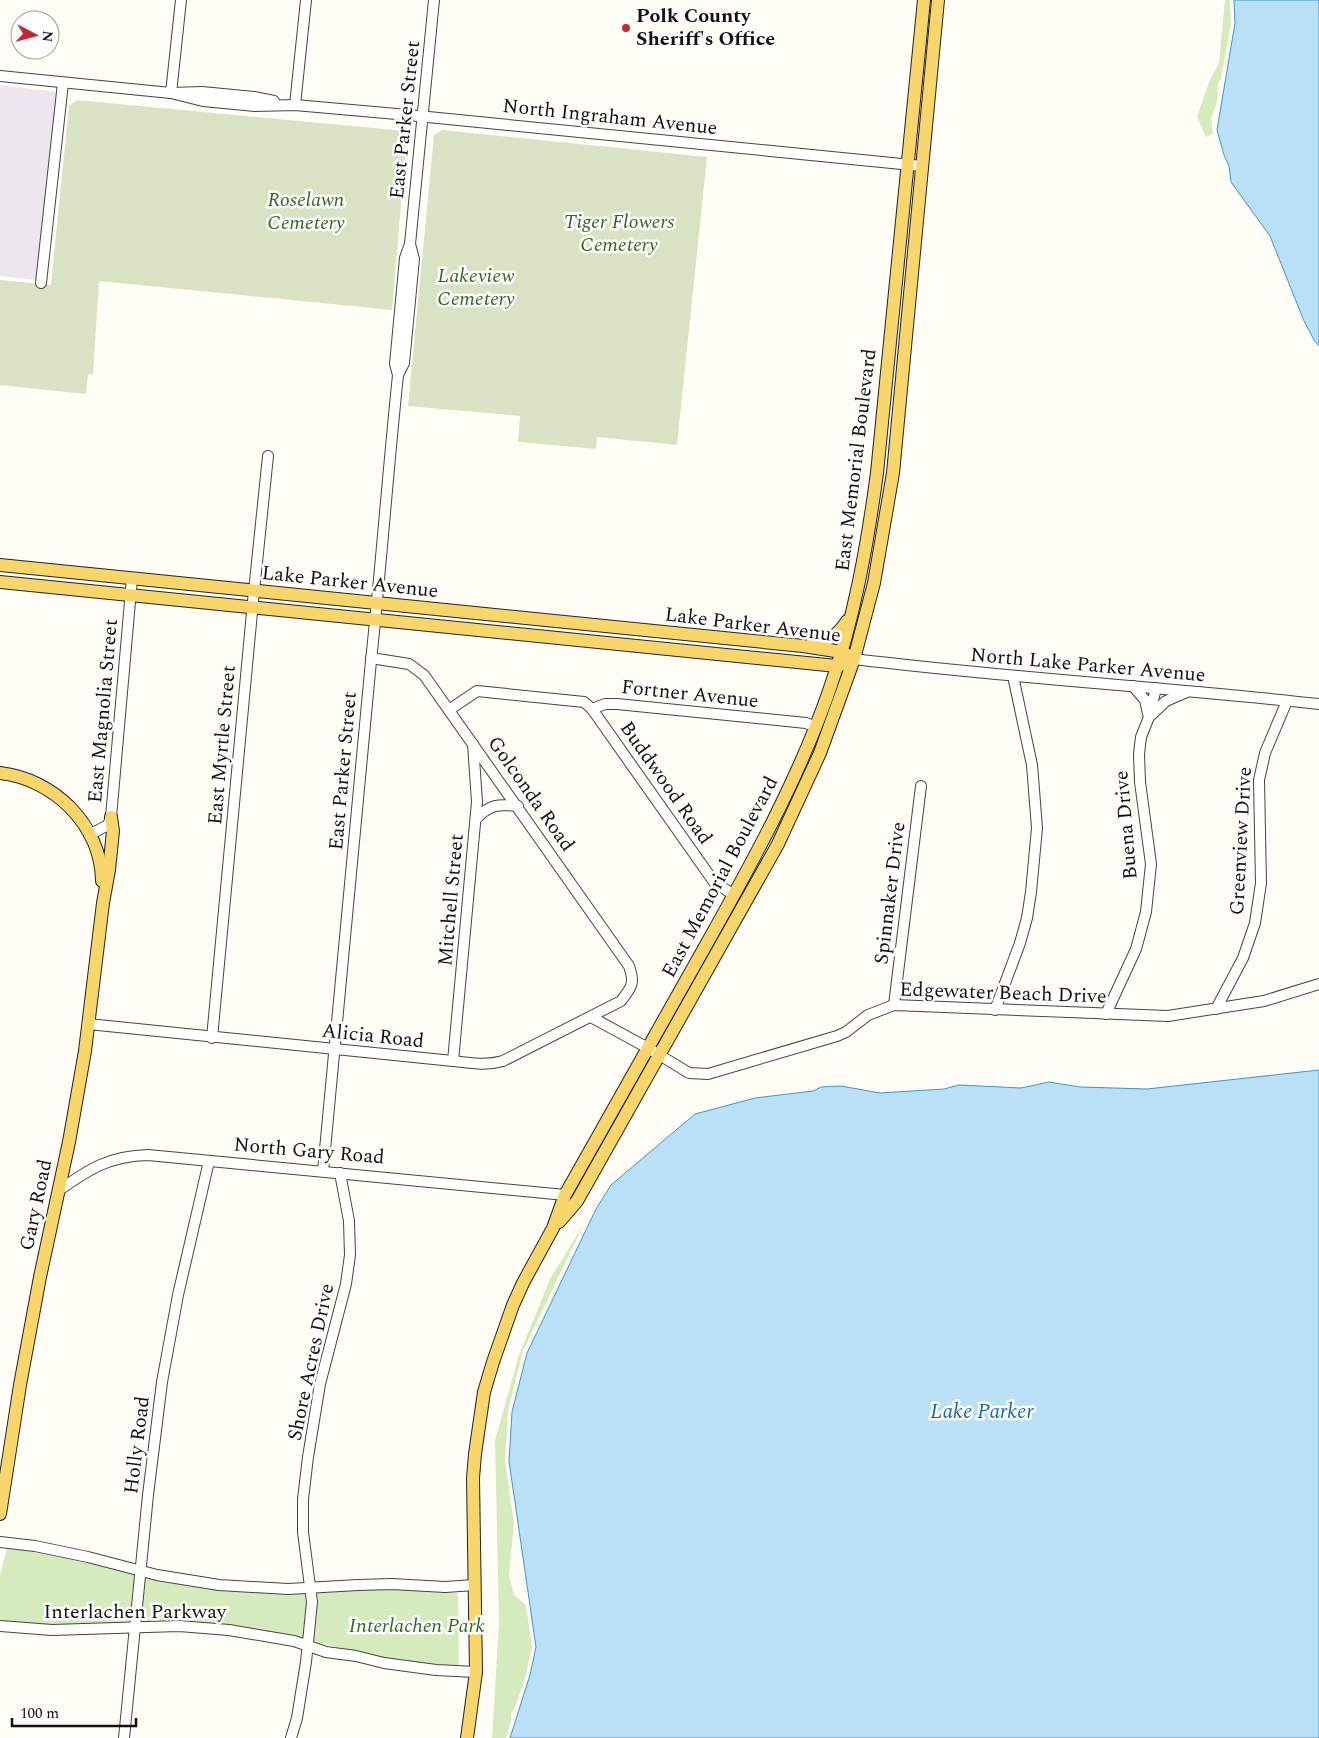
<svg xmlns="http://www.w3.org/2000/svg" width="1319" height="1738" font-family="Spectral,serif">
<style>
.industrial{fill:#eee6ef}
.green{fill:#d5ebbd}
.cemetery{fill:#d9e3c4}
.water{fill:#b9e0f7;stroke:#3f96cf}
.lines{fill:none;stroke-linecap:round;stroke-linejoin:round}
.minor-casing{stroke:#444;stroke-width:12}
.major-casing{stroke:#222;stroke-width:14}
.minor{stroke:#fff;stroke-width:10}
.major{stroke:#f9d66b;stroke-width:12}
.poi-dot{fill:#c4262e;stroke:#fff;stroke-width:2}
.labels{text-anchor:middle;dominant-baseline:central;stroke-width:5;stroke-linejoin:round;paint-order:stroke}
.poi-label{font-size:20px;font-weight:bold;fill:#111;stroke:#fff;text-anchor:start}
.street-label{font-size:20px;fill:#111;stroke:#fff}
.park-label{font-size:20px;font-style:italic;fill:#2f6b1f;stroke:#fff}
.water-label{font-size:21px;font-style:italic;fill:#1768a6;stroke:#fff}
</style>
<rect width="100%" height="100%" fill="#fffdf5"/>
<polygon class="industrial" points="0,85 57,92 37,280 0,276"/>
<g class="green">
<polygon points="1225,0 1230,0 1231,23 1221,79 1218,83 1217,103 1211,118 1213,134 1206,137 1197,117 1209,82 1219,63"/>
<polygon points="584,1224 523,1351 508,1411 505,1461 514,1523 509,1575 514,1595 526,1605 532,1647 526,1675 516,1705 511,1714 511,1721 506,1738 492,1738 499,1623 495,1440 519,1355 551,1277"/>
<polygon points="7,1548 65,1555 216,1587 417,1588 458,1593 459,1665 422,1665 377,1657 281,1633 220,1625 126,1622 64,1626 0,1622 0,1575"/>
</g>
<g class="cemetery">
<polygon points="77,100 405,131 407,133 392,310 99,281 93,375 88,374 86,394 0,385 0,280 51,285 69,106"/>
<polygon points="442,130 707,157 677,445 597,437 596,449 518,442 520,416 408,406 434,135"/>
</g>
<g class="water">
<polygon points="1234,0 1319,0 1319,346 1314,340 1304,321 1270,236 1231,182 1229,166 1224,155 1217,130 1235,23"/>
<polygon points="1319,1070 1319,1738 510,1738 530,1675 536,1647 509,1461 512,1412 527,1353 596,1209 611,1185 695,1114 755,1098 813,1091 821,1087 841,1086 880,1093 944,1089 959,1085 1021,1088 1049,1082 1080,1087 1147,1089"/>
</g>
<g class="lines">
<g class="minor-casing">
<g id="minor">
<polyline points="0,76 171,93 202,92 254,97 274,101"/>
<polyline points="171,93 203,101 255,106 295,105 408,115 922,166"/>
<polyline points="171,93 181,0"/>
<polyline points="295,105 306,0"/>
<polyline points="41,283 63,83"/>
<polyline points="398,375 395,364 405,258 410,244 434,0"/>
<path d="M 854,659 C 1009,678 1164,687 1319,704"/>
<polyline points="1133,686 1145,700 1148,714"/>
<polyline points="592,709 605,704 617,704 806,723 816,727"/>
<polyline points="449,710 477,691 584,702 592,709 714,882 734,895"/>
<polyline points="1150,716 1166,701 1187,692"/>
<path d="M 476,819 C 490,804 498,804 518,806"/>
<polyline points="89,835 108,825 111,817 132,579"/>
<polyline points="894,1005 921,786"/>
<polyline points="1216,1009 1243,958 1255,923 1261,883 1259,780 1265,753 1287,701"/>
<polyline points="995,1010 1020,943 1027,918 1031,892 1037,828 1032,765 1013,676"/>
<polyline points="1106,1014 1136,949 1146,912 1151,864 1140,782 1139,754 1141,737 1149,717 1156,688"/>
<polyline points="591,1017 648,1048 689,1073 708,1074 837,1036 846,1032 868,1015 894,1005 1168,1016 1264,1001 1319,984"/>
<path d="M 88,1024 L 453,1061 C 471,1063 486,1066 503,1061 L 621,1001 C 632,987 635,983 629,966 L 424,675 L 409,664 L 371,658"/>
<polyline points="212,1038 254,591 268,456"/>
<polyline points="453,1061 477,802 473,744"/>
<path d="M 323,1171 L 371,661 C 381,566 388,471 398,375 L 404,363 L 414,259 L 410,244"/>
<path d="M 58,1191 C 89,1169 109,1156 148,1155 L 565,1195"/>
<polyline points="0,1542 35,1546 88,1557 157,1575 219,1585 288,1589 358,1585 392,1584 445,1587 475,1585"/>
<polyline points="0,1626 52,1630 179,1626 229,1630 294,1641 326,1652 356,1656 384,1663 436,1670 476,1672"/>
<polyline points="124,1738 148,1495 162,1382 178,1295 209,1161"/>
<polyline points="291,1738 297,1718 306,1662 312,1602 303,1532 303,1499 308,1457 320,1384 346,1284 350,1255 349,1221 340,1173"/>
</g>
</g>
<g class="major-casing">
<g id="major">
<polyline points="0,565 803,646 842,652 848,655"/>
<polyline points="0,582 827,665 838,666 845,663"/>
<path d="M 811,645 C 828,642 838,635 847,621"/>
<path d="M 0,773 C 54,779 101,825 102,881"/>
<polyline points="559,1222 577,1201 778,844 820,753 854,659 874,583 893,473 938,0"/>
<polyline points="0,1514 20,1385 40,1277 69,1142 85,1051 103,903 109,870 113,831 111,817"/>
<path d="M 467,1738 L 476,1672 L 473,1478 L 475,1454 L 484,1392 L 493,1362 L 513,1305 L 523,1283 L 553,1228 L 565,1195 C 612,1112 659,1029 706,945 C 752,863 798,780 829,691 C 854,620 867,547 877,473 L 924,0"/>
</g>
</g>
<use href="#minor" class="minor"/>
<use href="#major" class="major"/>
</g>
<circle class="poi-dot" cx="626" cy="28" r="5"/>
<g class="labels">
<g class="poi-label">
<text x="636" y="16">Polk County<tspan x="636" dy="23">Sheriff's Office</tspan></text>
</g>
<g class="street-label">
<text transform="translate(610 117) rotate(6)">North Ingraham Avenue</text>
<text transform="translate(405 120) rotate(-84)">East Parker Street</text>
<text transform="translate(856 460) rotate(-83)">East Memorial Boulevard</text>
<text transform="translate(350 582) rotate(6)">Lake Parker Avenue</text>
<text transform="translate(753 625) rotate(7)">Lake Parker Avenue</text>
<text transform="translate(1088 665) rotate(5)">North Lake Parker Avenue</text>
<text transform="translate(690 694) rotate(6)">Fortner Avenue</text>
<text transform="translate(103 711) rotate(-85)">East Magnolia Street</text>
<text transform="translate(222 745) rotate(-85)">East Myrtle Street</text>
<text transform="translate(343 771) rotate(-85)">East Parker Street</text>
<text transform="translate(666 783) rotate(55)">Buddwood Road</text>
<text transform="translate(531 794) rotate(55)">Golconda Road</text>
<text transform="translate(1126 825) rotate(-95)">Buena Drive</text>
<text transform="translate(1241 841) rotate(-87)">Greenview Drive</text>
<text transform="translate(720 877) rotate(-62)">East Memorial Boulevard</text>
<text transform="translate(890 893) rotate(-83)">Spinnaker Drive</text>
<text transform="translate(451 900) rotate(-85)">Mitchell Street</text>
<text transform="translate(1003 993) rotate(2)">Edgewater Beach Drive</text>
<text transform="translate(373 1036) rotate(6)">Alicia Road</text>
<text transform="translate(309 1151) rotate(5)">North Gary Road</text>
<text transform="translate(36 1205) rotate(-78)">Gary Road</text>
<text transform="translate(311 1362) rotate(-78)">Shore Acres Drive</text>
<text transform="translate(137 1445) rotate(-83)">Holly Road</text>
<text x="135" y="1612">Interlachen Parkway</text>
</g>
<g class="park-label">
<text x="306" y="200">Roselawn<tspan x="306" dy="23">Cemetery</tspan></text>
<text x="619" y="222">Tiger Flowers<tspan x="619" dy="23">Cemetery</tspan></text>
<text x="476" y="276">Lakeview<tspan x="476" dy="23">Cemetery</tspan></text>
<text x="417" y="1626">Interlachen Park</text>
</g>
<g class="water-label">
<text x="982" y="1412">Lake Parker</text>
</g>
</g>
<g transform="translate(35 35) rotate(96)"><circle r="24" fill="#ffffff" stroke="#a0a0a0"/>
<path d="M0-4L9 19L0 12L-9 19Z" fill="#c4262e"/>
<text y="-8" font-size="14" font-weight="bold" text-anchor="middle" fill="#111111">N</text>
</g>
<path d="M12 1718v8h124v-8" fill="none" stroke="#111111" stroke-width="2.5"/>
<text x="20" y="1718" font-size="15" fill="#111111" stroke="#ffffff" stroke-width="4" paint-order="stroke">100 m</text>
</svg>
